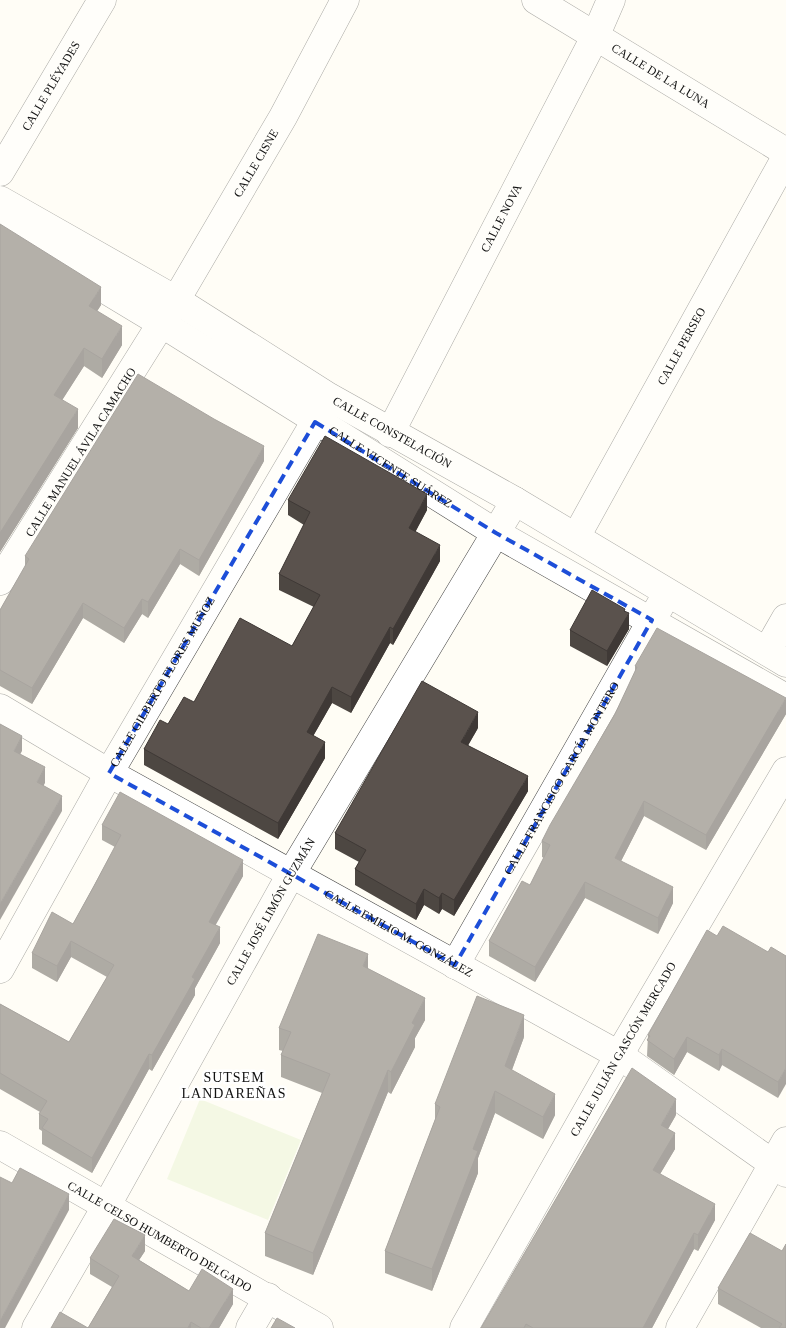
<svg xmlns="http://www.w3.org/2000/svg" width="786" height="1328" font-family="Georgia,serif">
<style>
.pitch{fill:#e6f2cf}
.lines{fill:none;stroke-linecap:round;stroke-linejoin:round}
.minor-casing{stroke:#444;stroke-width:29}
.minor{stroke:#fff;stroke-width:28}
.wall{fill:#4d4742}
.shaded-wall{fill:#3f3936}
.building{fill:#5a524d;stroke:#3f3936}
.marked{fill:none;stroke:#1d4ed8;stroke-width:4;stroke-dasharray:10 6;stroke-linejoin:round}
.labels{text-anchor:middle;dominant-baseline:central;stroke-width:5;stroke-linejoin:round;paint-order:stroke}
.street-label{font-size:12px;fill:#111;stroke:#fff}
.neighbourhood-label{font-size:14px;letter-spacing:1px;fill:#111;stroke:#fff}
</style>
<rect width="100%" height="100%" fill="#fffdf5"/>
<polygon class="pitch" points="200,1099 301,1140 268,1220 167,1179"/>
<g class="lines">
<g class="minor-casing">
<g id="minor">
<path id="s1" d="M 536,0 L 786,152"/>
<path id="s2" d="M 0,172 L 102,0"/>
<path id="s3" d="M 0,200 L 176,300 L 329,397 L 515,501 L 786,663"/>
<path id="s4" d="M 0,226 L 161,323 L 496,533 L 786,698"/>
<path id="s5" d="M 390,433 L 595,37 L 611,0"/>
<path id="s6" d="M 576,537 L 786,157"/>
<path id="s7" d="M 0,581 L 176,300 L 283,117 L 345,0"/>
<polyline points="767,651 786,618"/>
<path id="s8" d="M 0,708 L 109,773 L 619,1055 L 786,1173"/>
<path id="s9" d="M 455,965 L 661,604"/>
<path id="s10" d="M 0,969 L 109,773 L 325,405"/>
<path id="s11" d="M 0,1145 L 319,1328"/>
<path id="s12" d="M 36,1328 L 107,1205 L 291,874 L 515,501"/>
<polyline points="250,1328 268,1297"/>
<path id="s13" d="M 464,1328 L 619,1055 L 786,771"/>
<polyline points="680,1328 786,1141"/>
</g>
</g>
<use href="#minor" class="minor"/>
</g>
<g class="wall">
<polygon points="0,224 101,305 97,311 122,345 102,378 84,366 62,400 78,428 0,552"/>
<polygon points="264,461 199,576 180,564 148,618 142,614 124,643 83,618 32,704 0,686 0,610 25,567 25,556"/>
<polygon points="288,500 427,510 415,532 440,561 393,645 390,643 351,713 332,703 313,736 325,758 278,839 144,765 144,749 168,724 194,702 292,646 314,607 279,590 279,574 304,525 288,515"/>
<polygon points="625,611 629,629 607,666 570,646 570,630"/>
<polygon points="635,666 786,714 706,850 644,816 621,861 673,903 658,934 585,898 535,982 489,956 489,941 530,885 544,858 542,857 542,841 615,714 635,672"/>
<polygon points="478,728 468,745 528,791 454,916 442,909 439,914 424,905 416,920 355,885 355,869 359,862 335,849 335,833"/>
<polygon points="102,825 243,876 215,925 220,943 195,988 195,995 152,1071 149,1069 92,1173 42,1144 42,1131 39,1129 39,1114 40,1112 0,1089 0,1004 69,1042 107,977 71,957 57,982 32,968 32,953 73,924 115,847 102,840"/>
<polygon points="717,936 768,952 786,956 778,1098 722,1065 719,1071 687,1052 674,1075 647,1056 648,1035"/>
<polygon points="368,969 425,1020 415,1038 415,1047 391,1094 388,1092 313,1275 265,1256 265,1233 322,1093 281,1077 281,1055 283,1051 279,1050 279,1028"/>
<polygon points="524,1037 512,1070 555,1115 543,1139 495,1113 478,1158 478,1173 432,1291 385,1273 385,1251 435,1120 435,1104"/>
<polygon points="676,1115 668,1129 675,1149 660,1174 715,1220 698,1251 694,1249 652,1328 481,1328"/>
<polygon points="145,1251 139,1260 189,1291 233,1304 219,1328 51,1328 88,1328 112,1287 90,1274 90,1258"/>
<polygon points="782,1251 786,1328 761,1328 718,1304 718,1288"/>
</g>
<g class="shaded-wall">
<polygon points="101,287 101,305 89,324 89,306"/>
<polygon points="122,326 122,345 102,378 102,359"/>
<polygon points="84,348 84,366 54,413 54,395"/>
<polygon points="78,409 78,428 0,552 0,533"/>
<polygon points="264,446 264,461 199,576 199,560"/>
<polygon points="427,494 427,510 409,544 409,528"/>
<polygon points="440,545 440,561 393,645 393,629"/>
<polygon points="180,549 180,564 148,618 148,602"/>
<polygon points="142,599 142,614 124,643 124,628"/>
<polygon points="83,603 83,618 32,704 32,688"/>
<polygon points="625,609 625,620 629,613 629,629 607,666 607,651"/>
<polygon points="390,627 390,643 351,713 351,697"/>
<polygon points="332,687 332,703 307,747 307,732"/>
<polygon points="786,698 786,714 706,850 706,835"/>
<polygon points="478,712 478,728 461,758 461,742"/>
<polygon points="22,736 22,751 14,766 14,751"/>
<polygon points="325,742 325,758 278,839 278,823"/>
<polygon points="45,767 45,783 37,798 37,782"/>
<polygon points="528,776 528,791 454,916 454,900"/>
<polygon points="62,796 62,811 0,920 0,904"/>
<polygon points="644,801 644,816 615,873 615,858"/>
<polygon points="243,860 243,876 209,937 209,922"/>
<polygon points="585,882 585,898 535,982 535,967"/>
<polygon points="673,887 673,903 658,934 658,918"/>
<polygon points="424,889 424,905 416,920 416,904"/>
<polygon points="442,893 442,909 439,914 439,898"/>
<polygon points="220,927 220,943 195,988 195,995 152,1071 152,1055 192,977"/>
<polygon points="71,941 71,957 57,982 57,966"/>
<polygon points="368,954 368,976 363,966"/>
<polygon points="425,998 425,1020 415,1038 415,1047 391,1094 391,1072 412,1023"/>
<polygon points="524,1015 524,1037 505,1088 505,1066"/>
<polygon points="687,1037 687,1052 674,1075 674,1059"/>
<polygon points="722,1049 722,1065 719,1071 719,1055"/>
<polygon points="149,1054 149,1069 92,1173 92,1158"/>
<polygon points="786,1068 786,1084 778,1098 778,1082"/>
<polygon points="388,1070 388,1092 313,1275 313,1253"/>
<polygon points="495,1091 495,1113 478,1158 478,1173 432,1291 432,1269 473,1149"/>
<polygon points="555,1094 555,1115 543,1139 543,1117"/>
<polygon points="676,1099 676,1115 661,1141 661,1125"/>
<polygon points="675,1133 675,1149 653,1186 653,1170"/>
<polygon points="69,1194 69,1210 5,1328 0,1328 0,1321"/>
<polygon points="715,1204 715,1220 698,1251 698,1235"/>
<polygon points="694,1233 694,1249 652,1328 643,1328"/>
<polygon points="145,1235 145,1251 132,1271 132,1256"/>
<polygon points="233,1289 233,1304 219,1328 209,1328"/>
<polygon points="191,1322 191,1328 188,1328"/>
</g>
<g class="building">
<polygon points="0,224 101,287 89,306 122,326 102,359 84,348 54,395 78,409 0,533"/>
<polygon points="138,374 214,419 264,446 199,560 180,549 148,602 142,599 124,628 83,603 32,688 0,670 0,610 29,559 25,556"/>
<polygon points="325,436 427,494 409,528 440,545 393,629 390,627 351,697 332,687 307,732 325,742 278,823 144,749 160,720 168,724 184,697 194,702 240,618 292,646 320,595 279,574 310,512 288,500"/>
<polygon points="592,590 625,609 624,611 629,613 607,651 570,630"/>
<polygon points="657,628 786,698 706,835 644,801 615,858 673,887 658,918 585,882 535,967 489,941 522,881 530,885 550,845 542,841 550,825 615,714 637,667 635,666"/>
<polygon points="422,681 478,712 461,742 528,776 454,900 442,893 439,898 424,889 416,904 355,869 366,850 335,833"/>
<polygon points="0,724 22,736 14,751 45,767 37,782 62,796 0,904"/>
<polygon points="120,792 243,860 209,922 220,927 192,977 195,979 152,1055 149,1054 92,1158 42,1128 48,1119 39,1114 47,1101 0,1073 0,1004 69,1042 114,965 71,941 57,966 32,953 52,912 73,924 94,886 121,835 102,825"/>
<polygon points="723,926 768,952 771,947 786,956 786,1068 778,1082 722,1049 719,1055 687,1037 674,1059 647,1040 650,1036 648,1035 707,930 717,936"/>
<polygon points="318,934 368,954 363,966 425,998 412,1023 415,1025 391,1072 388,1070 313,1253 265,1233 330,1074 281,1055 291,1032 279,1028"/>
<polygon points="477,996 524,1015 505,1066 555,1094 543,1117 495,1091 473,1149 478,1151 432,1269 385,1251 440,1107 435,1104"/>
<polygon points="632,1068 676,1099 661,1125 675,1133 653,1170 715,1204 698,1235 694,1233 643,1328 533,1328 526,1324 524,1328 481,1328"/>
<polygon points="20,1168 69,1194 0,1321 0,1177 12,1183"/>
<polygon points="114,1219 145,1235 132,1256 189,1291 202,1269 233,1289 209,1328 201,1328 191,1322 188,1328 51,1328 60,1312 88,1328 119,1276 90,1258"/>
<polygon points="750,1233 782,1251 786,1244 786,1328 779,1328 782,1324 718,1288"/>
<polygon points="277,1318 295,1328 271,1328"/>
</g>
<path d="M0 0H786V1328H0ZM 315,422 L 496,533 L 652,620 L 455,965 L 109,773 Z" fill="#fffdf5" fill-opacity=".55" fill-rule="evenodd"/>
<path class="marked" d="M 315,422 L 496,533 L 652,620 L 455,965 L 109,773 Z"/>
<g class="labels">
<g class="street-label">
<text stroke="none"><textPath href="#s1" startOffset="146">CALLE DE LA LUNA</textPath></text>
<text stroke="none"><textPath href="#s2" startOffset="100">CALLE PLÉYADES</textPath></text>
<text stroke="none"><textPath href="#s7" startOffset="490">CALLE CISNE</textPath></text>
<text stroke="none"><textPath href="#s5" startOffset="242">CALLE NOVA</textPath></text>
<text stroke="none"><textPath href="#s6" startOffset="218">CALLE PERSEO</textPath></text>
<text stroke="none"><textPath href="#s3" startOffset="456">CALLE CONSTELACIÓN</textPath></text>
<text stroke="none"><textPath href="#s7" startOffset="152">CALLE MANUEL ÁVILA CAMACHO</textPath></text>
<text stroke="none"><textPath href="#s4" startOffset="459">CALLE VICENTE SUÁREZ</textPath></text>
<text stroke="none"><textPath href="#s10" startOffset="330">CALLE GILBERTO FLORES MUÑOZ</textPath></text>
<text stroke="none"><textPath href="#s9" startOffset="215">CALLE FRANCISCO GARCÍA MONTERO</textPath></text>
<text stroke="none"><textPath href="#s12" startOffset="478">CALLE JOSÉ LIMÓN GUZMÁN</textPath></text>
<text stroke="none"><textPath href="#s8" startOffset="458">CALLE EMILIO M. GONZÁLEZ</textPath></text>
<text stroke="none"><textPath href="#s13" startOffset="321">CALLE JULIÁN GASCÓN MERCADO</textPath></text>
<text stroke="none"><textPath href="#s11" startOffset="184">CALLE CELSO HUMBERTO DELGADO</textPath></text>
</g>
<g class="neighbourhood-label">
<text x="234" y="1077">SUTSEM<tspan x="234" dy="16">LANDAREÑAS</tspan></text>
</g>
</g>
</svg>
